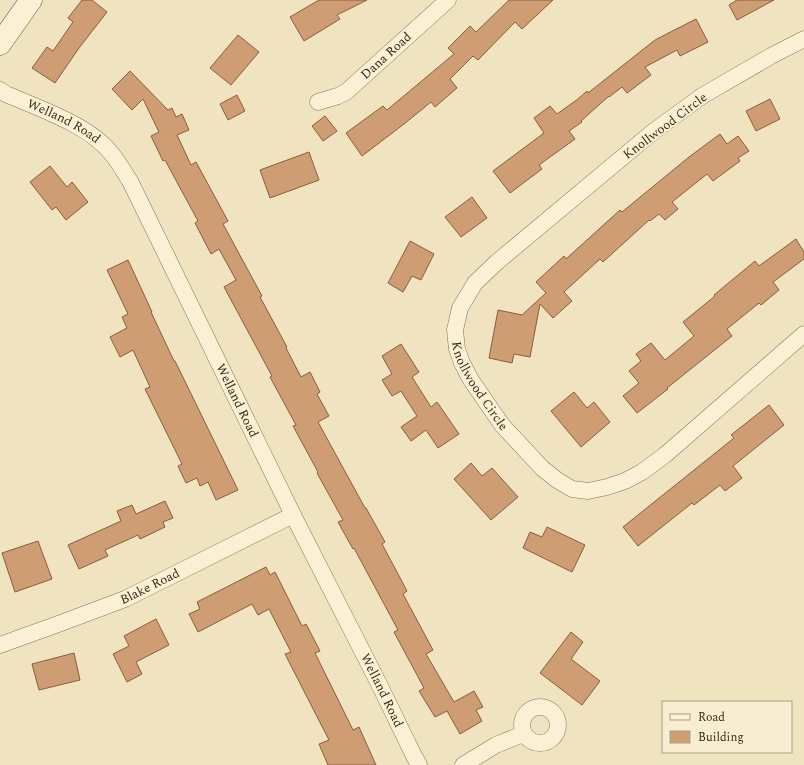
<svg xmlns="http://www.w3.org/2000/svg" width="804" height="765" font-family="Spectral,serif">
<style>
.building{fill:#cf9d74;stroke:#8a5d3c}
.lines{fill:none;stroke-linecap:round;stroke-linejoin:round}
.street-casing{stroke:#897357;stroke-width:17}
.secondary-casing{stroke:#6b543b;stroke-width:23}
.street{stroke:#faf0d4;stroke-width:16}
.secondary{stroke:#faf0d4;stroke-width:22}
.labels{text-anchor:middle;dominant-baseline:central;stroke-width:4;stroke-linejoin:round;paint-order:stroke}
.street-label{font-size:13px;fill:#382b1c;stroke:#f7edd0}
</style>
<rect width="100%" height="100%" fill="#f0e3c0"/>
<g class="building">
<polygon points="82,0 92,0 107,12 79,48 55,83 32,68 47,47 53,51 73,22 68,18"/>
<polygon points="319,0 367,0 337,15 340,19 304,41 290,17"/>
<polygon points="509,0 553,0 522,29 515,22 478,60 473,56 450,79 457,88 435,107 431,102 404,124 362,156 346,133 383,106 387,110 454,54 448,48 470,26 476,32"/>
<polygon points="737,0 774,0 737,20 729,5"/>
<polygon points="696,19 708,42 680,56 677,50 645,67 651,75 627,93 622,87 609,97 609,96 581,121 582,122 569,131 575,139 539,165 542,169 510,193 493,171 544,133 534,118 550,106 557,114 578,99 587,91 588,93 655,40"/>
<polygon points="238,35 259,52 231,85 210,68"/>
<polygon points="130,71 168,110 172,108 176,117 182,114 189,130 177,135 191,165 196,162 228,221 223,224 262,296 260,297 287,347 286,348 301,377 310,372 320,392 317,394 329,416 318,422 365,508 366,508 385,542 382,544 407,591 403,594 433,650 426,654 454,702 474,691 483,707 476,710 482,721 460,734 447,711 435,717 419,691 424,688 394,632 398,630 354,548 353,549 338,522 343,520 317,473 318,472 293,426 296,425 270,377 272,376 224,287 236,280 219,249 211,254 195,223 198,221 165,160 163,161 151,136 159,132 143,99 132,110 112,89"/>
<polygon points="237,95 245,111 228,120 220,104"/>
<polygon points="770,99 780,119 756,131 746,111"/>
<polygon points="325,116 337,131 323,141 312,126"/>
<polygon points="720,134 727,144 738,136 749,151 738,158 740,161 713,181 707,174 672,202 678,209 665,220 659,214 650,221 649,220 603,262 600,259 564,292 572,301 553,318 540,304 530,357 514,354 512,363 489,358 498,310 522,315 546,293 536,282 564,256 566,259 620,210 622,212 689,157"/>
<polygon points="309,152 319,180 270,198 260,170"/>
<polygon points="50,166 67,187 72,182 88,202 66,220 56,207 52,210 30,182"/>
<polygon points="472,197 487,218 461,237 445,217"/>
<polygon points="796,239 804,252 804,259 773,282 779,290 761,305 759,303 727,329 732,336 667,388 668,389 637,413 623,396 639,383 629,371 641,361 636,354 651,343 665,360 694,336 683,322 715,296 714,295 755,261 759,266"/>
<polygon points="410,241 434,254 421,280 412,276 403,292 388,283"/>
<polygon points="128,260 152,312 151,312 174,361 175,361 238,490 216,500 208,482 200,486 197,478 186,483 178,466 182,464 145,389 150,387 133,350 120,357 110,337 127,328 122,317 128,314 107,270"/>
<polygon points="401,344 419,372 412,377 431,407 437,402 459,434 438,448 426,430 411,441 401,427 417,416 401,391 392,396 382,380 392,374 382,356"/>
<polygon points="574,392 587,408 594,402 610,422 581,447 551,411"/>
<polygon points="769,405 784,425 733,466 742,478 725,491 720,485 694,505 692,503 638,546 623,527 734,438 731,435"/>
<polygon points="471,463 482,476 492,468 518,497 491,520 454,479"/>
<polygon points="165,501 173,518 163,522 165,527 140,539 138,535 105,550 108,556 79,569 68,545 121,521 117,511 132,505 136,514"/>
<polygon points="547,527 585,545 572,572 523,548 530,532 542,537"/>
<polygon points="38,541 52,579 15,592 2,553"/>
<polygon points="266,567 270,575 275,572 302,626 306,624 320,651 315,653 353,730 359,727 376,765 328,765 319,744 329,740 285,654 291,652 269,609 258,615 252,604 198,632 189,614 200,609 197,602"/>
<polygon points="156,619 169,645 136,662 142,674 127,682 113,654 129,646 124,636"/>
<polygon points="571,632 583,642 571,659 600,681 582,705 540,673"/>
<polygon points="74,653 80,680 39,690 32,664"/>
</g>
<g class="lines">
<g class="street-casing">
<g id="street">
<path id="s1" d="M 804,39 L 771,56 L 702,96 L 654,131 L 497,262 L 475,283 L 460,308 L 455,330 L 457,349 L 462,363 L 471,380 L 502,425 L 542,468 L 557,480 L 572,489 L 588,491 L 607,487 L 625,481 L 642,472 L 665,455 L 804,334"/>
<path id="s2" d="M 0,90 L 6,94 C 38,108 89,125 111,153 C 118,161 124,172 130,181 L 293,515 L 380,686 L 414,756 L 419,765"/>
<path id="s3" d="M 318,102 L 338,96 L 346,92 L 448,0"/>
<path id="s4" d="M 0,645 L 61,623 L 125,599 L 293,515"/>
<circle cx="540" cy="725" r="18"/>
<polyline points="463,765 496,745 523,734"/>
</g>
</g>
<g class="secondary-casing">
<polyline id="secondary" points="0,44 31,0"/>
</g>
<use href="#street" class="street"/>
<use href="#secondary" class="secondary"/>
</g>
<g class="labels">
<g class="street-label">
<text stroke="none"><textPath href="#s3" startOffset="84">Dana Road</textPath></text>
<text stroke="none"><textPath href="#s2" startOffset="71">Welland Road</textPath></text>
<text transform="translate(665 126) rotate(-37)">Knollwood Circle</text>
<text stroke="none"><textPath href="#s1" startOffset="525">Knollwood Circle</textPath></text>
<text stroke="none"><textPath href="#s2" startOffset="407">Welland Road</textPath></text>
<text stroke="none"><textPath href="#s4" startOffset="161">Blake Road</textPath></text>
<text stroke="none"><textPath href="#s2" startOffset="731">Welland Road</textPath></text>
</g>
</g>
<rect x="662" y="701" width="130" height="52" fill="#f7edd0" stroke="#ab9f88"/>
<rect x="670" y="714" width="20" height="6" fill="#faf0d4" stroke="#ab9f88"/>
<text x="698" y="721" font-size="12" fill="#382b1c">Road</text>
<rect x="670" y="731" width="20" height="12" fill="#cf9d74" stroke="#ab9f88"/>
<text x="698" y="741" font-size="12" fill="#382b1c">Building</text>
</svg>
